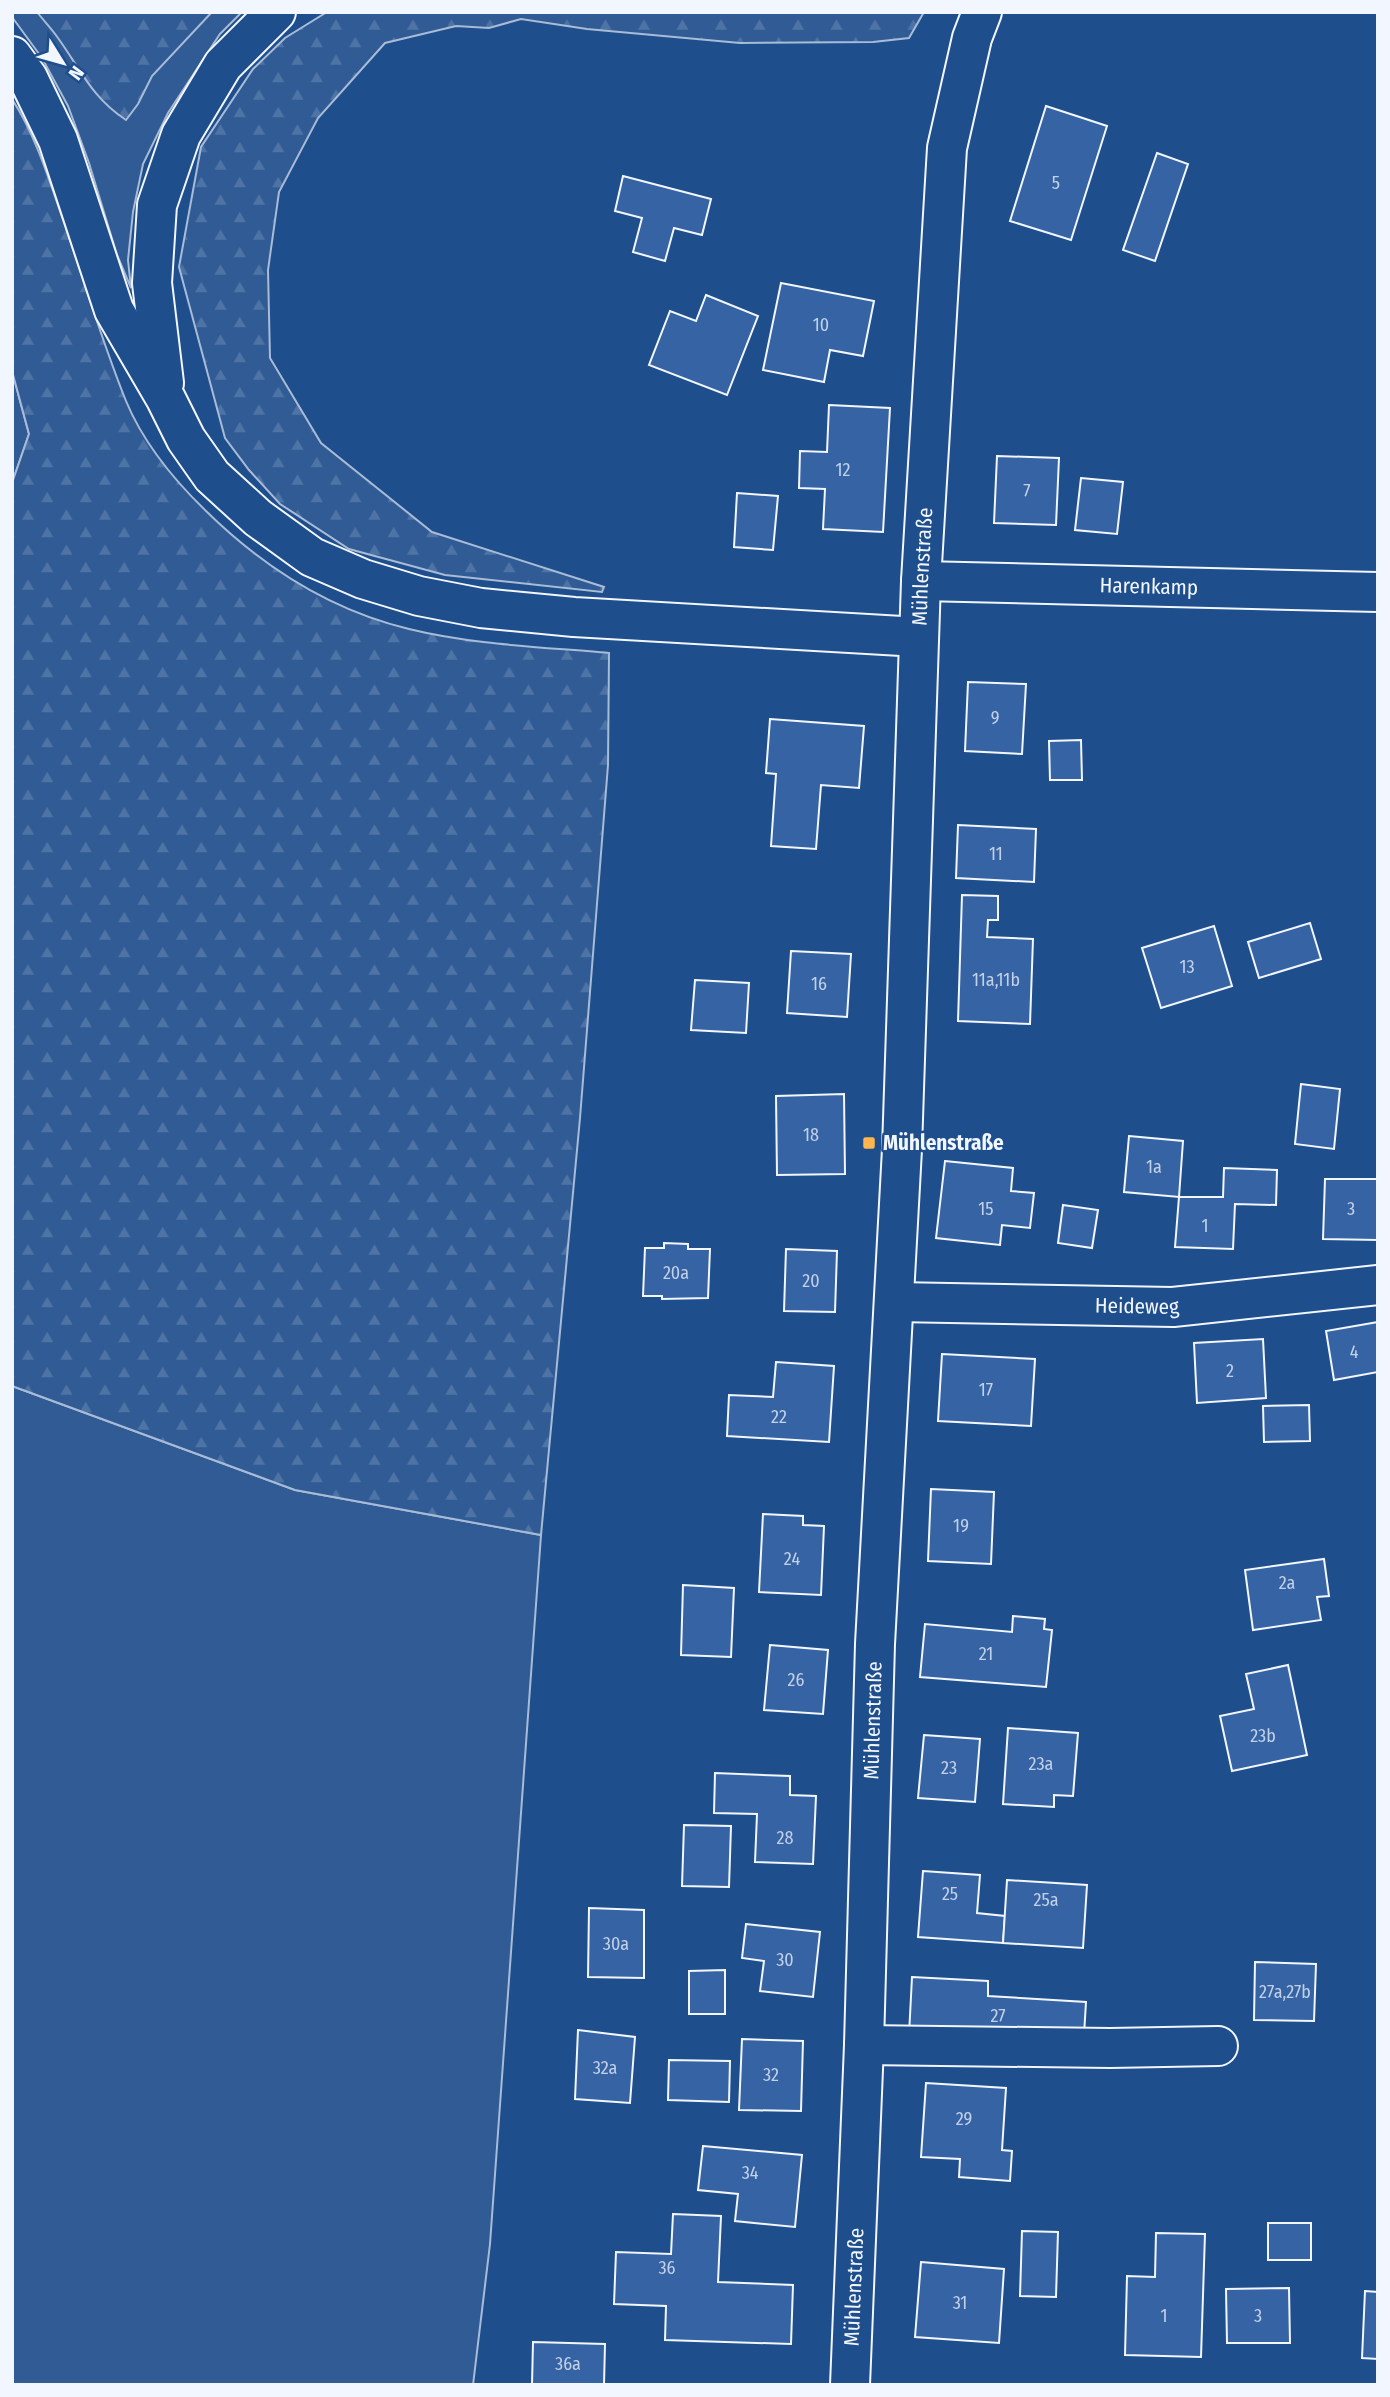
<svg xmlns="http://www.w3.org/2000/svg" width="1390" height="2397" font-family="'Fira Sans Condensed',sans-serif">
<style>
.built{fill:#305b95;stroke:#a8bbd7;stroke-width:2}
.forest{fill:url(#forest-firs);stroke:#a8bbd7;stroke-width:2}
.building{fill:#3563a3;stroke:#f2f6ff;stroke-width:2}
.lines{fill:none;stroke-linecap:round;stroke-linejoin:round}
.minor-casing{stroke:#f2f6ff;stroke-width:42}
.highway-casing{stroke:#f2f6ff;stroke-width:42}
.minor{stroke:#1f4e8c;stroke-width:38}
.highway{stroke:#1f4e8c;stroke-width:38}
.poi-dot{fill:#ffb74d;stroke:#1f4e8c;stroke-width:2.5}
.labels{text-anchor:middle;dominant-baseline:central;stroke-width:5;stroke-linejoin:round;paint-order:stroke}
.number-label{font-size:18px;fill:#c3d1e8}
.street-label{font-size:21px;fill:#f2f6ff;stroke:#1f4e8c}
.poi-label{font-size:21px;font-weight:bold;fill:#f2f6ff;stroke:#1f4e8c;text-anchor:start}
</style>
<defs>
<pattern id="forest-firs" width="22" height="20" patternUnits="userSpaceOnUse" patternTransform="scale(1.75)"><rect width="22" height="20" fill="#305b95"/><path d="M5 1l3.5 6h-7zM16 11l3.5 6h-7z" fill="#4e73a5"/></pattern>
</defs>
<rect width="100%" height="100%" fill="#1f4e8c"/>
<g class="built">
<polygon points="12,12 242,12 220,34 168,113 143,164 133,212 128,260 131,288 117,255 89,163 68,106 42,58 12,17"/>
<polygon points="12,371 29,434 12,483"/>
<polygon points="12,1386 295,1490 541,1535 490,2244 473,2385 12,2385"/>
</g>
<g class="forest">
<path d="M 37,12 L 212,12 L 152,76 L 138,104 L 126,120 C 92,98 81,70 58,38 C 52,29 44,21 37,12 Z"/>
<polygon points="327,12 924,12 909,38 873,42 740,43 587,29 521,19 489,28 456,26 385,43 318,118 279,192 268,270 270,358 321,443 432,532 604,587 602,592 445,575 349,549 280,504 249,470 225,438 179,267 201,147 253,69 285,38"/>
<path d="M 12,99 C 34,133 47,173 60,211 C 82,274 101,339 126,401 C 143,442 175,481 206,511 C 264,568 330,610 409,629 C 474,645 543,647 609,653 L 608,765 L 580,1118 L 541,1535 L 295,1490 L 12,1386 L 12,483 L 29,434 L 12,371 Z"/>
</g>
<g class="building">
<polygon points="1046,106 1107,126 1071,240 1010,221"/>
<polygon points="1157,153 1188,164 1155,261 1123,250"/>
<polygon points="623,176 711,199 702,235 674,228 665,261 633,252 642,218 615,211"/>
<polygon points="781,283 874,301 863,356 830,350 824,382 763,370"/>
<polygon points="706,295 758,316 727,395 649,365 670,311 696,321"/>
<polygon points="829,405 890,408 883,532 823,529 825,489 799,488 800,451 827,452"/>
<polygon points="997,456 1059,458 1056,525 994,523"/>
<polygon points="1081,478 1123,482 1117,534 1075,530"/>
<polygon points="737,493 778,496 773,550 734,547"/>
<polygon points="968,682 1026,684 1022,754 965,751"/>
<polygon points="770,719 864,726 859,788 821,785 816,849 771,846 776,774 766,773"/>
<polygon points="1081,740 1082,780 1050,780 1049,741"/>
<polygon points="958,825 1036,829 1034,882 956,878"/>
<polygon points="962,895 998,896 998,920 988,920 987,937 1033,939 1030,1024 958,1021"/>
<polygon points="1310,923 1321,959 1259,978 1248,942"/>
<polygon points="1214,926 1232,986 1161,1008 1142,948"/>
<polygon points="791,951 851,954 847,1017 787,1013"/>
<polygon points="695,980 749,983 746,1033 691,1030"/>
<polygon points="1301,1084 1340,1089 1334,1149 1295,1144"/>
<polygon points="844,1094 845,1174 777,1175 776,1096"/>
<polygon points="1129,1136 1183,1141 1179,1197 1124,1192"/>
<polygon points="945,1161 1013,1168 1011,1191 1034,1193 1030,1228 1002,1225 1000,1245 936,1238"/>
<polygon points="1224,1168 1277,1170 1276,1205 1235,1204 1233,1249 1175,1247 1179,1197 1223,1197"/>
<polygon points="1325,1179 1378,1179 1378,1240 1323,1239"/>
<polygon points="1063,1205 1098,1210 1092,1248 1058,1243"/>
<polygon points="664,1243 688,1244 688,1249 710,1249 708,1298 662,1299 662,1296 643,1296 645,1248 664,1248"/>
<polygon points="786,1249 837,1251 835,1312 784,1311"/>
<polygon points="1378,1322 1378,1372 1334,1380 1326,1331"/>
<polygon points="1263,1339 1266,1398 1197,1403 1194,1343"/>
<polygon points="942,1354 1035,1359 1031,1426 938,1421"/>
<polygon points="776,1362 834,1366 829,1442 727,1436 729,1395 773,1397"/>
<polygon points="1309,1405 1310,1441 1264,1442 1263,1406"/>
<polygon points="931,1489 994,1492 991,1564 928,1561"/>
<polygon points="763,1514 803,1516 803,1525 824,1526 821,1595 759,1592"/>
<polygon points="1324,1559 1329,1596 1317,1597 1321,1620 1253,1630 1245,1570"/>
<polygon points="683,1585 734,1588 731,1657 681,1655"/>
<polygon points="1013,1616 1045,1619 1044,1629 1052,1630 1046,1687 920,1677 925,1624 1012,1632"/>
<polygon points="770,1645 828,1650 823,1714 764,1710"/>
<polygon points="1288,1665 1307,1755 1232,1771 1220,1716 1254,1709 1246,1674"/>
<polygon points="1008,1728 1078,1733 1073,1796 1054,1795 1054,1807 1003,1804"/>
<polygon points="924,1735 980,1739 975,1802 918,1798"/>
<polygon points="715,1773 790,1776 790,1795 816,1796 813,1864 755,1862 757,1814 714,1813"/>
<polygon points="684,1825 731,1826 729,1887 682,1886"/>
<polygon points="923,1871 980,1875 977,1913 1005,1916 1003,1943 918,1937"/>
<polygon points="1007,1880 1087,1885 1083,1948 1003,1943"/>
<polygon points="589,1908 644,1910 644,1978 588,1977"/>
<polygon points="746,1924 820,1932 813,1997 760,1991 764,1961 742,1958"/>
<polygon points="1255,1962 1316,1964 1314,2021 1254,2020"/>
<polygon points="725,1970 725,2014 689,2014 689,1971"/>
<polygon points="912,1977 988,1981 988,1996 1086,2002 1084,2035 909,2035"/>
<polygon points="578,2030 635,2037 630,2103 575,2099"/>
<polygon points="742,2039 803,2041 801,2111 739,2110"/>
<polygon points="669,2060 730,2061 729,2102 668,2100"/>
<polygon points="926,2083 1006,2088 1002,2150 1012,2151 1010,2181 959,2177 960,2159 921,2157"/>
<polygon points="703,2146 802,2155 795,2227 735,2221 738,2194 698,2190"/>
<polygon points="673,2214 721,2216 718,2282 793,2285 791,2344 665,2340 666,2306 614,2304 616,2252 671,2254"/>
<rect x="1268" y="2223" width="43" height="37"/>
<polygon points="1022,2231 1058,2232 1056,2297 1020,2296"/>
<polygon points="1156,2233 1205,2234 1201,2357 1125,2355 1127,2276 1155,2277"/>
<polygon points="921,2262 1004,2269 999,2343 915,2337"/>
<polygon points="1289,2288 1290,2343 1227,2343 1226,2289"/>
<polygon points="1365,2291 1378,2292 1378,2359 1362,2358"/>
<polygon points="533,2342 605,2344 604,2385 532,2385"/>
</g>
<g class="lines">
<g class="minor-casing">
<g id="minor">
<path id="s1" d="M 921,581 L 1378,592"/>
<path id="s2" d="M 895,1302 L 1173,1307 L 1378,1285"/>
<polyline points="864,2045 1110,2048 1218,2046"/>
<path id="s3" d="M 850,2385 L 864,2045 L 875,1644 L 902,1149 L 921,581 L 947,148 L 972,38 L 982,12"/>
</g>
</g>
<g class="highway-casing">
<g id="highway">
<polyline points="12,56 28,78 58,140 114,310 166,399 186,439 212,476 258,518 312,557 363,579 419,596 481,608 574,617 919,637"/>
<polyline points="164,383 152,283 157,205 181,135 223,65 276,12"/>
</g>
</g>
<use href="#minor" class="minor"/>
<use href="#highway" class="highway"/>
</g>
<rect class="poi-dot" x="862" y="1136" width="14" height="14" rx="3.5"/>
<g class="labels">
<g class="number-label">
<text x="1056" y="183">5</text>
<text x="821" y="325">10</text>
<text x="843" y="470">12</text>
<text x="1027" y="491">7</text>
<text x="995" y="718">9</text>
<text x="996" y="854">11</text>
<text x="1187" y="967">13</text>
<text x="996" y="980">11a,11b</text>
<text x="819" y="984">16</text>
<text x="811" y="1135">18</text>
<text x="1154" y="1167">1a</text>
<text x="986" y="1209">15</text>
<text x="1351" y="1209">3</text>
<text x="1205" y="1226">1</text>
<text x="676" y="1273">20a</text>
<text x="811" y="1281">20</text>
<text x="1354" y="1352">4</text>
<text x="1230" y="1371">2</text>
<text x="986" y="1390">17</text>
<text x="779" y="1417">22</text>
<text x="961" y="1526">19</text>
<text x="792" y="1559">24</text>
<text x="1287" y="1583">2a</text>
<text x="986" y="1654">21</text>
<text x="796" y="1680">26</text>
<text x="1263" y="1736">23b</text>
<text x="1041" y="1764">23a</text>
<text x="949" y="1768">23</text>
<text x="785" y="1838">28</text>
<text x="950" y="1894">25</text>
<text x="1046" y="1900">25a</text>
<text x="616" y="1944">30a</text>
<text x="785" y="1960">30</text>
<text x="1285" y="1992">27a,27b</text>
<text x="998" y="2016">27</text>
<text x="605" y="2068">32a</text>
<text x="771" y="2075">32</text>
<text x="964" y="2119">29</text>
<text x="750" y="2173">34</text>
<text x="667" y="2268">36</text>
<text x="960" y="2303">31</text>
<text x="1164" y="2316">1</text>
<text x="1258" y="2316">3</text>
<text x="568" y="2364">36a</text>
</g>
<g class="street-label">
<text stroke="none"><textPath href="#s3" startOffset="1820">Mühlenstraße</textPath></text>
<text stroke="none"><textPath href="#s1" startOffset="228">Harenkamp</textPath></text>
<text stroke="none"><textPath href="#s2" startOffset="242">Heideweg</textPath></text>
<text stroke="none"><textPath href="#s3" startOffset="665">Mühlenstraße</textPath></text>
<text stroke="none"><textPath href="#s3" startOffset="98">Mühlenstraße</textPath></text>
</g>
<g class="poi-label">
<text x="883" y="1143">Mühlenstraße</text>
</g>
</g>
<rect width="1390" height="2397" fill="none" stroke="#f2f6ff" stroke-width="28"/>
<g transform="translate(63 63) rotate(127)" stroke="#1f4e8c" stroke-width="5" paint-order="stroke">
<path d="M0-5L12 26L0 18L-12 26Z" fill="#f2f6ff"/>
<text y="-10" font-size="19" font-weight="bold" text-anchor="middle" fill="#f2f6ff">N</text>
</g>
</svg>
